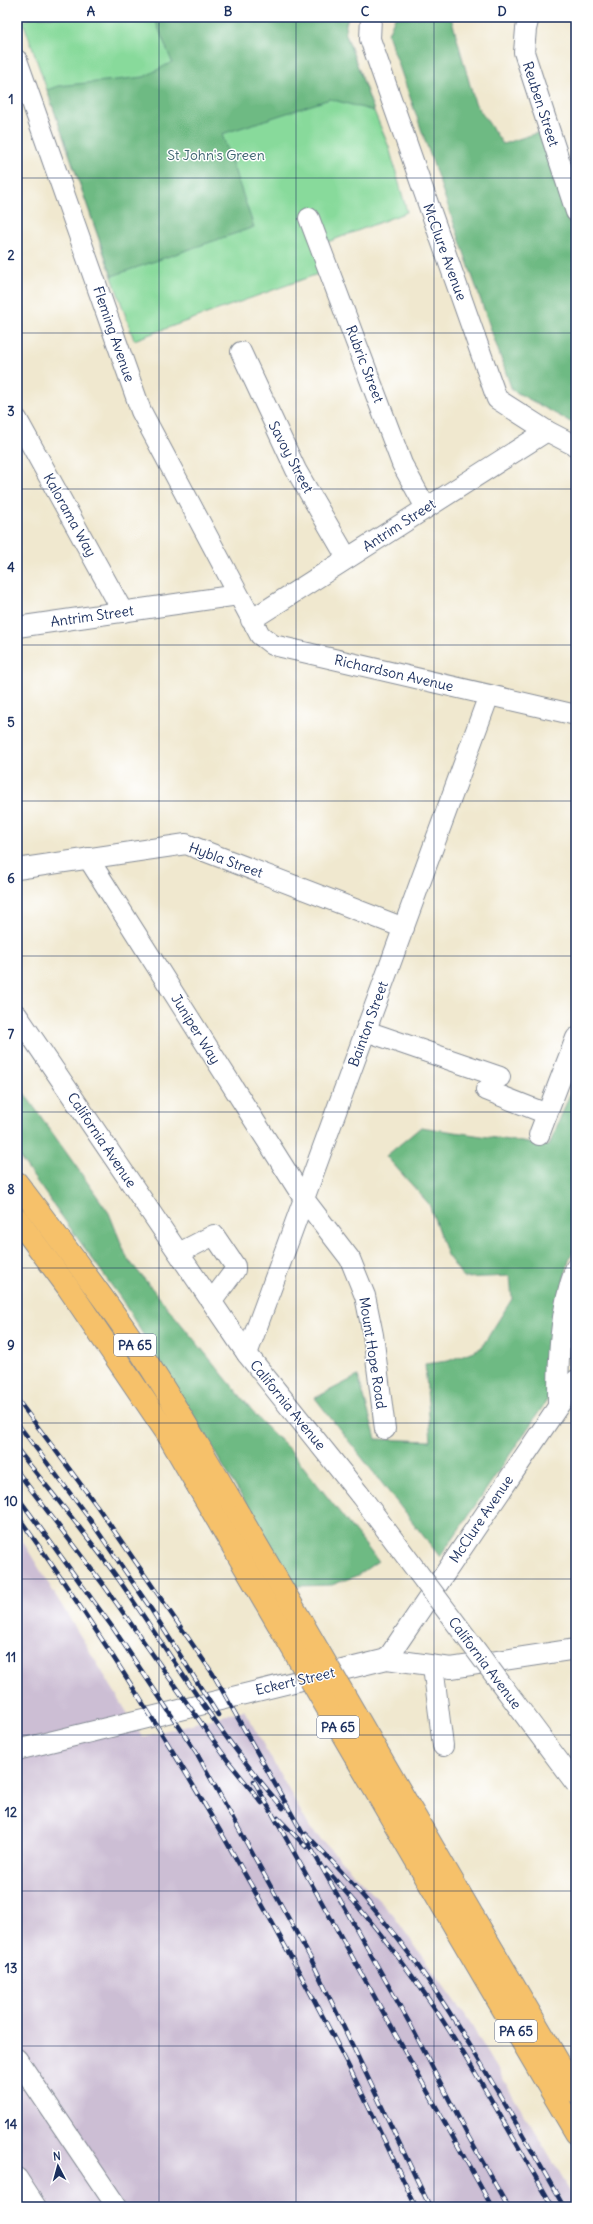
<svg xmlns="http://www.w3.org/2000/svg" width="593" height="2224" font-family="Delius,sans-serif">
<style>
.industrial{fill:#ccbed4}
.green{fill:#88da9b;stroke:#52847c}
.forest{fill:#6eba83;stroke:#447470}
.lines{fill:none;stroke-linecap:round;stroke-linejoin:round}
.minor-casing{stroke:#868c96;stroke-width:22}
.highway-casing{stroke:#868c96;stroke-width:24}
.minor{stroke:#fff;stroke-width:20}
.highway{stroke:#f6c16b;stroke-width:22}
.rail-casing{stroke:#1b2f5e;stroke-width:4.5}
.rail{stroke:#fff;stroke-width:3;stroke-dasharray:9;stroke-linecap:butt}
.minor-bridge-casing{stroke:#868c96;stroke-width:22;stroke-linecap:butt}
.highway-bridge-casing{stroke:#868c96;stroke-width:24;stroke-linecap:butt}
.minor-bridge{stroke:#fff;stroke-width:20}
.highway-bridge{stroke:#f6c16b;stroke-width:22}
.grid{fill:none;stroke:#1b2f5e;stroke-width:1;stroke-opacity:0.55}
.labels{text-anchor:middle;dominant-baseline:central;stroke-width:3;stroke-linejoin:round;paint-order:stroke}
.shield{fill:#fff;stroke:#5f6d8e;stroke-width:1}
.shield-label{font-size:13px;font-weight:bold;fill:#1b2f5e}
.street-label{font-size:14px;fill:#1b2f5e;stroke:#fff}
.park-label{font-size:14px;fill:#3c6270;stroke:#fff}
.neatline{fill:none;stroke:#1b2f5e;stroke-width:1.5}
.grid-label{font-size:13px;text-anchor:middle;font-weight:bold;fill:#1b2f5e}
</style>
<rect width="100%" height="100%" fill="#fff"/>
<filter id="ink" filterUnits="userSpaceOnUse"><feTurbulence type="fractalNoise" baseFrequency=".025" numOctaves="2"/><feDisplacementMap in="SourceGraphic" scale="8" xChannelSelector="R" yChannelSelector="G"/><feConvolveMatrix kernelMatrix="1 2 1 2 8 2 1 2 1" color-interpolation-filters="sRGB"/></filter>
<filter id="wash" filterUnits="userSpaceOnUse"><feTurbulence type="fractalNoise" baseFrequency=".012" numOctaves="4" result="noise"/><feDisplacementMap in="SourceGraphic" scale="16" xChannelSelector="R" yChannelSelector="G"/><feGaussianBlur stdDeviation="0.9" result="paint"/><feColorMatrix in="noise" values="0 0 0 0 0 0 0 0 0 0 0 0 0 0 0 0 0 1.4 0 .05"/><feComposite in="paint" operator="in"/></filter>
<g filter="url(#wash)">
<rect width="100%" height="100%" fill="#f0e8cf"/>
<polygon class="industrial" points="17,1532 142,1737 244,1710 310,1828 393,1915 470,2023 576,2201 576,2207 17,2207"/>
<polygon class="green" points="35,17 349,17 346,23 345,32 374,111 389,147 407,212 320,245 329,270 134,340 23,21"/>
<g class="forest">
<polygon points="154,17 349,17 346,23 345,32 374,111 330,99 222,134 254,227 112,276 47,90 58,86 144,77 172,62"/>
<polygon points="395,17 451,17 475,103 503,144 543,131 576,234 576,425 512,390 388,34"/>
<polygon points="575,1081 576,1246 570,1257 558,1302 552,1393 440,1557 315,1398 358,1376 376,1439 431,1441 425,1364 448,1361 481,1348 512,1299 510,1276 464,1278 447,1255 429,1204 386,1156 421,1127 549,1146"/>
<polygon points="17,1083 109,1213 127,1258 260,1420 291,1451 378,1561 358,1575 332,1585 296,1586 122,1300 17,1154"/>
</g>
</g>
<g filter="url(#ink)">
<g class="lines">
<g class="minor-casing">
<g id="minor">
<polyline points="371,17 370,39 497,399 547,431 576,446"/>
<polyline points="529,17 526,29 524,52 576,212"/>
<polyline points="17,60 141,411 260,635 273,645 576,715"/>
<polyline points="309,218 402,464 426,508"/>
<polyline points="241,352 296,470 347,558"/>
<polyline points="17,419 123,612"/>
<polyline points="251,620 547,431"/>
<polyline points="17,627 238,595"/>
<polyline points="88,858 304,1199 350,1259 365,1296 373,1335 385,1429"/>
<polyline points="17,869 186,844 404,928"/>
<polyline points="17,1015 247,1354 360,1495"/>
<polyline points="366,1031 500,1077"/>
<polyline points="486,1090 547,1114"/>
<polyline points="539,1135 576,1038"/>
<polyline points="179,1253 214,1235 235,1266 235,1270 212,1301"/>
<polyline points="247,1354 489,695"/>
<path d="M 558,1406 C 558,1361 559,1310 576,1267"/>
<polyline points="387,1659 576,1380"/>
<polyline points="433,1666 443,1746"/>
<polyline points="17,1750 387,1659 451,1668 576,1649"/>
<polyline points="17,2059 117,2207"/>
<polyline points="17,2178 36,2207"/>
</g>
</g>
<g class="highway-casing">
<g id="highway">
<path d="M 17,1183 C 55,1233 93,1283 129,1335 C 169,1393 204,1455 240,1516"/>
<polyline points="17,1219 67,1286 167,1433 221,1526"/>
<polyline points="474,1918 576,2092"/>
<polyline points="456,1929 576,2133"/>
</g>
</g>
<use href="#minor" class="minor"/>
<use href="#highway" class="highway"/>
<g class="rail-casing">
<g id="rail">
<polyline points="17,1399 97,1506 213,1674 410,2024 468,2136 508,2207"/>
<polyline points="17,1423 88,1517 151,1609 218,1715"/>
<path d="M 17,1449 C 51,1492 87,1535 119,1580 C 172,1657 221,1738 283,1808"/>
<polyline points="17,1471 105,1587 228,1761 262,1803"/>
<polyline points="17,1496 113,1628 196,1752 310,1957 430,2207"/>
<path d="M 17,1515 C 142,1691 252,1877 350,2069 C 373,2115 394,2161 416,2207"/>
<polyline points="254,1781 492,2207"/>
<polyline points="278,1818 306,1847"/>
<path d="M 306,1834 C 357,1886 404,1942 444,2004 C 487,2070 525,2139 564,2207"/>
<path d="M 326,1869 C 362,1910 396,1952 427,1997 C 473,2064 512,2137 553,2207"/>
</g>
</g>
<use href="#rail" class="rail"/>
<g class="minor-bridge-casing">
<polyline id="minor-bridge" points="360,1495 576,1784"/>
</g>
<g class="highway-bridge-casing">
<g id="highway-bridge">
<polyline points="240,1516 474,1918"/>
<polyline points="221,1526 456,1929"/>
</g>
</g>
<use href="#minor-bridge" class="minor-bridge"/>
<use href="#highway-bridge" class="highway-bridge"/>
</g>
</g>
<path class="grid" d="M 159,17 L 159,2207M 296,17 L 296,2207M 434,17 L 434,2207M 17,178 L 576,178M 17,333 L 576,333M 17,489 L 576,489M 17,645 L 576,645M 17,801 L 576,801M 17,956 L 576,956M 17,1112 L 576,1112M 17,1268 L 576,1268M 17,1423 L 576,1423M 17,1579 L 576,1579M 17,1735 L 576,1735M 17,1891 L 576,1891M 17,2046 L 576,2046"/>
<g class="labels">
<g class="shield">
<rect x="114" y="1334" width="42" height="22" rx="3"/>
<rect x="317" y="1716" width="42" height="22" rx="3"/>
<rect x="495" y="2020" width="42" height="22" rx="3"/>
</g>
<g class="shield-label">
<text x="135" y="1345">PA 65</text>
<text x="338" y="1727">PA 65</text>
<text x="516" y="2031">PA 65</text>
</g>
<g class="street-label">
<text transform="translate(541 104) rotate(72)">Reuben Street</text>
<text transform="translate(445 252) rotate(70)">McClure Avenue</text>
<text transform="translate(114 334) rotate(71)">Fleming Avenue</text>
<text transform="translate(365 364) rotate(69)">Rubric Street</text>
<text transform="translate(291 457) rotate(62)">Savoy Street</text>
<text transform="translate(70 515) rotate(61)">Kalorama Way</text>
<text transform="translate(399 525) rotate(-33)">Antrim Street</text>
<text transform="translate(92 616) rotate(-8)">Antrim Street</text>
<text transform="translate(394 673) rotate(13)">Richardson Avenue</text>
<text transform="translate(226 860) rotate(20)">Hybla Street</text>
<text transform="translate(368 1024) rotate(-70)">Bainton Street</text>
<text transform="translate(196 1029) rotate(58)">Juniper Way</text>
<text transform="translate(102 1140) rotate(56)">California Avenue</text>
<text transform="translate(373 1353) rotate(81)">Mount Hope Road</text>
<text transform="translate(288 1405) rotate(51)">California Avenue</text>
<text transform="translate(481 1519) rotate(-56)">McClure Avenue</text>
<text transform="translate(485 1663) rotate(53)">California Avenue</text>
<text transform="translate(295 1681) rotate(-13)">Eckert Street</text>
</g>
<g class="park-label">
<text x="216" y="155">St John's Green</text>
</g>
</g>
<rect width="593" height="2224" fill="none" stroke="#fff" stroke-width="44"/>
<g transform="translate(58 2166) rotate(354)" stroke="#ffffff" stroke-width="3" paint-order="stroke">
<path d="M0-3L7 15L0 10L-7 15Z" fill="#1b2f5e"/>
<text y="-6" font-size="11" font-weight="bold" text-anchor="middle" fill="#1b2f5e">N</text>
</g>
<rect x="22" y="22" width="549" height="2180" class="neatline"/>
<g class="grid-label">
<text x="91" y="16">A</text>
<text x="228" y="16">B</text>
<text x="365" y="16">C</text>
<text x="502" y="16">D</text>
<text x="11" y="104">1</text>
<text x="11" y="260">2</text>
<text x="11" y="416">3</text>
<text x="11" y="572">4</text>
<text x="11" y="727">5</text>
<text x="11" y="883">6</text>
<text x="11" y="1039">7</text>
<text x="11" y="1194">8</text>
<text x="11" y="1350">9</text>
<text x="11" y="1506">10</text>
<text x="11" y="1662">11</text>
<text x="11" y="1817">12</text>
<text x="11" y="1973">13</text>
<text x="11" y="2129">14</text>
</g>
</svg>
